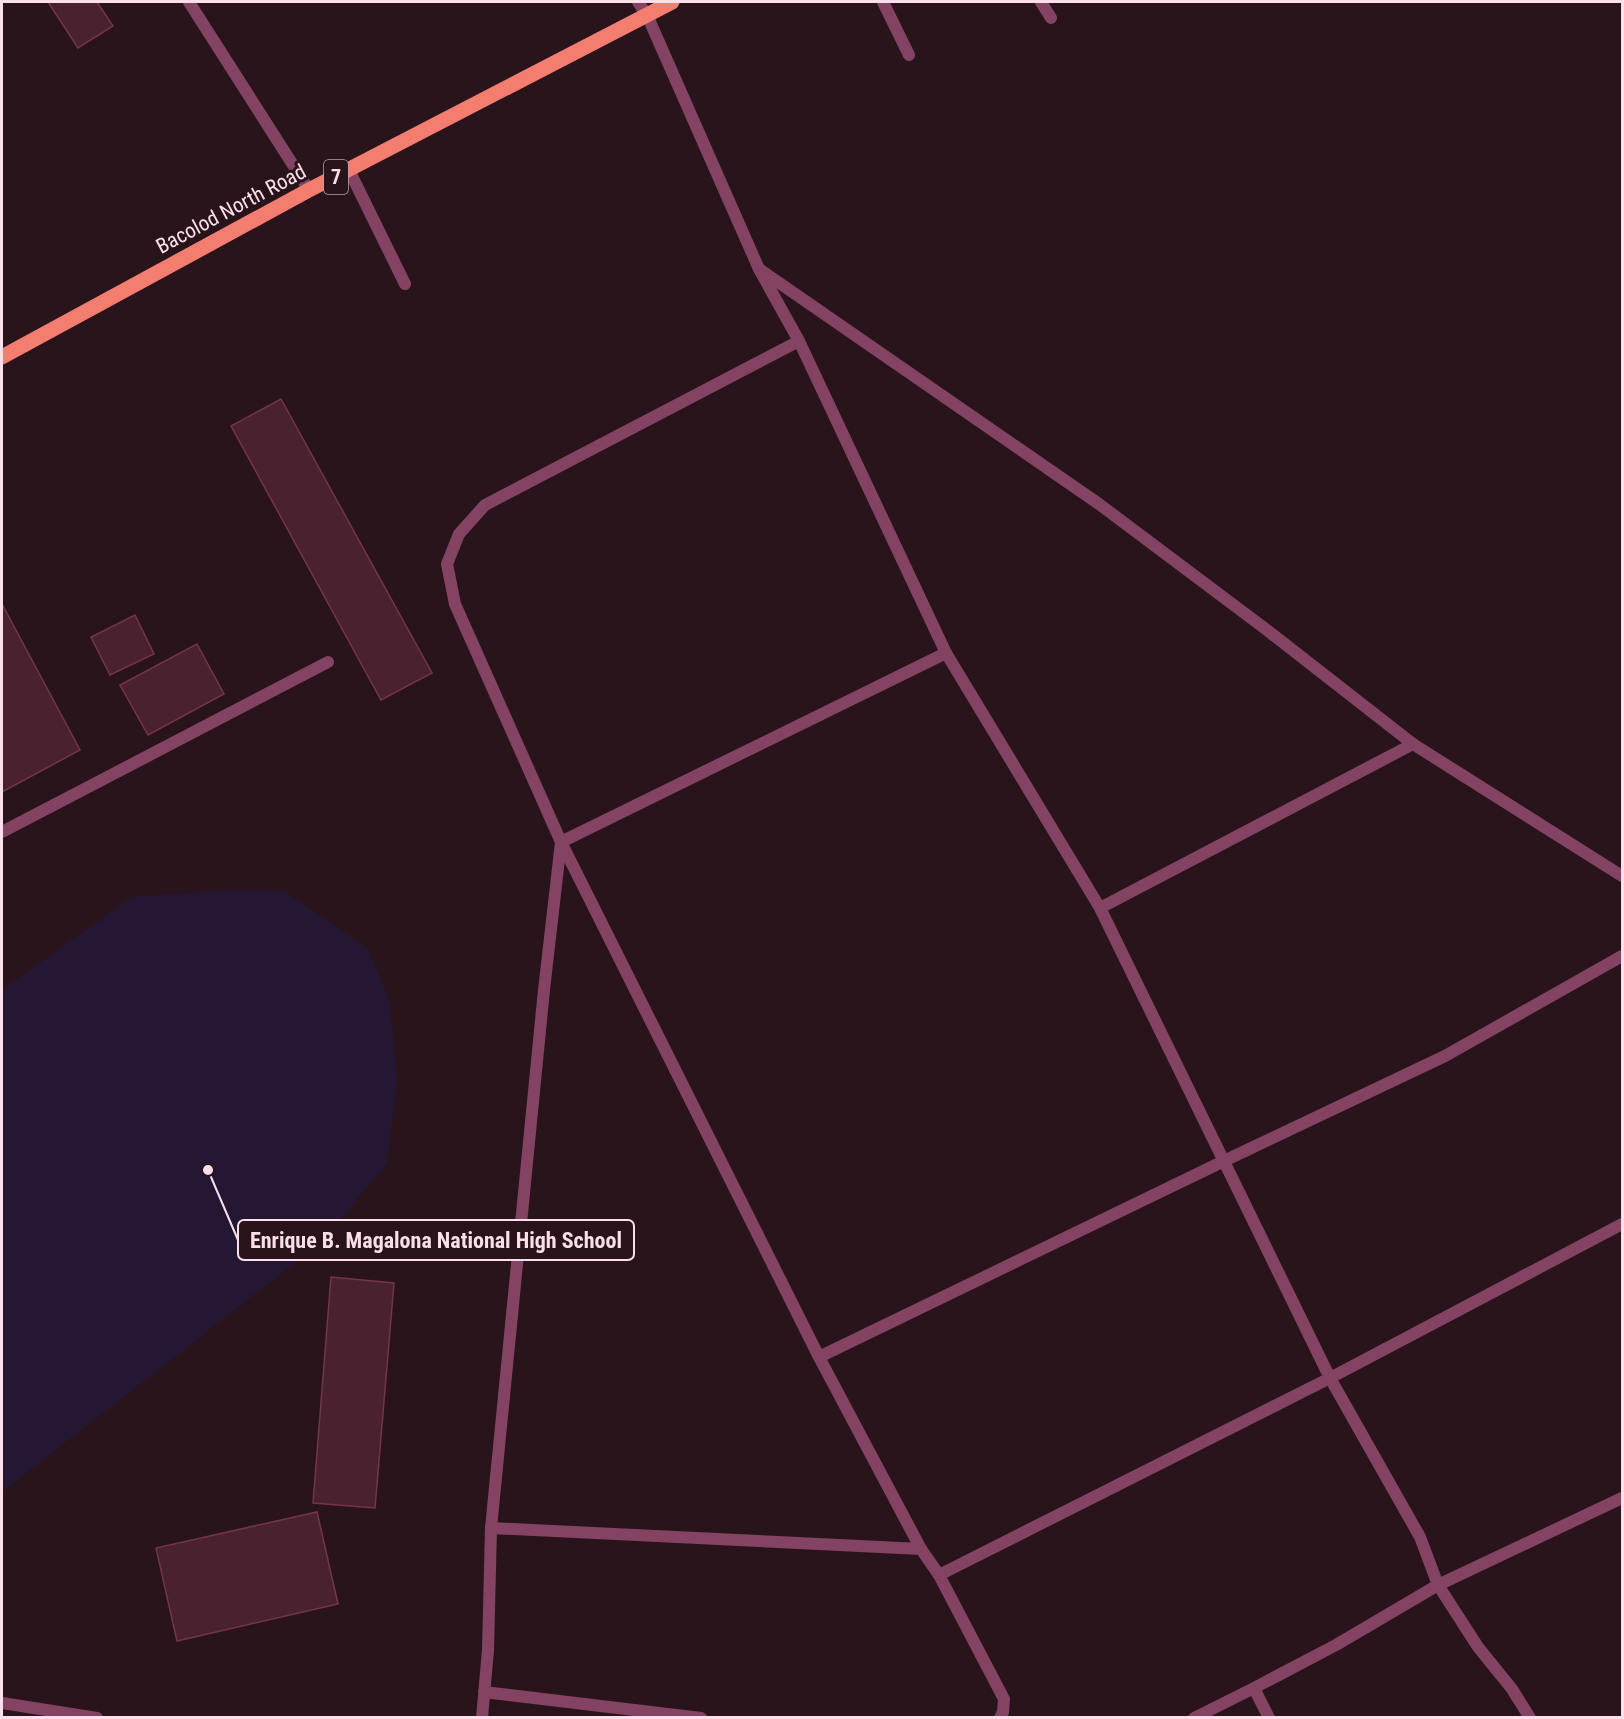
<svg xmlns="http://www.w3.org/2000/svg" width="1624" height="1719" font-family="'Roboto Condensed',sans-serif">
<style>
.green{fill:#241734}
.building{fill:#4a212e;stroke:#743549;stroke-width:1.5}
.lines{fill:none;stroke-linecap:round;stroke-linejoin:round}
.service{stroke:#854363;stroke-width:12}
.minor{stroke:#854363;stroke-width:12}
.tertiary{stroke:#854363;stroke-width:12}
.primary{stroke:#f37d6f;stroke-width:15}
.labels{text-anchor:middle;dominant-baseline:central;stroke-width:6;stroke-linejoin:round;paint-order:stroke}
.shield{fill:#2a141b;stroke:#bda2ad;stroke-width:1.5}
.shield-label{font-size:20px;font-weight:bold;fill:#fcdfeb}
.street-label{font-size:21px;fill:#fcdfeb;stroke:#2a141b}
.leader{fill:none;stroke:#fcdfeb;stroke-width:2}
.callout-dot{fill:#fcdfeb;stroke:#2a141b;stroke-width:2}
.callout{fill:#2a141b;stroke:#fcdfeb;stroke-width:2}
.callout-label{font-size:22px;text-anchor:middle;font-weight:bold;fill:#fcdfeb}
</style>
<rect width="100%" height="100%" fill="#2a141b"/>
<polygon class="green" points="215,891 284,891 368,949 390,1002 397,1081 387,1164 319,1244 2,1492 2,990 132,897"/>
<g class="building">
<polygon points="48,2 97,2 113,26 78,48"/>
<polygon points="281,399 432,673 381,700 231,426"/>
<polygon points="2,604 80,750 2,792"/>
<polygon points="135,615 154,654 110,675 91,637"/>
<polygon points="197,644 224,694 148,735 120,685"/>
<polygon points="331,1277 394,1283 375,1508 313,1503"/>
<polygon points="317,1512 338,1604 177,1641 156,1548"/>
</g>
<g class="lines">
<g class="service">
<polyline points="883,2 909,55"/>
<polyline points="1041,2 1051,18"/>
<polyline points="349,170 405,284"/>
<polyline points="2,832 328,662"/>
</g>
<g class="minor">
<polyline points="189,2 309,190"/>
<polyline points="638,2 647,15"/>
<polyline points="759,269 1099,504 1263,627 1413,744 1622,876"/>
<polyline points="799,341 485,505 459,534 447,564 455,604 561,842 819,1357 921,1549"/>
<polyline points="1100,908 1413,744"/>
<polyline points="819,1357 1224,1161 1445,1056 1622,956"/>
<polyline points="491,1528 921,1549 939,1575 1004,1699 1003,1712 1000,1718"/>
<polyline points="939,1575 1330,1378 1622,1224"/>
<polyline points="1254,1688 1269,1718"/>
<polyline points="484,1692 701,1718"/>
<polyline points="2,1703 97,1718"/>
<polyline points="482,1718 488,1650 491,1528 544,990 561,842 946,653"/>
<polyline points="1194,1718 1254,1688 1336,1645 1438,1585 1622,1498"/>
</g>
<polyline class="tertiary" points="647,15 759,269 799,341 946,653 1100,908 1330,1378 1420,1537 1438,1585 1478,1647 1512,1689 1530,1718"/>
<polyline class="primary" points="2,357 309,190 672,2"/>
</g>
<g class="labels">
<rect class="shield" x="324" y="160" width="24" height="34" rx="4.5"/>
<g class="shield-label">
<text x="336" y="177">7</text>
</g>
<g class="street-label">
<text transform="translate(231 209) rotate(-28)">Bacolod North Road</text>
</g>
</g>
<path class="leader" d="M208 1170L238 1240"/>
<circle class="callout-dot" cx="208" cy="1170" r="6"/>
<rect class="callout" x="238" y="1220" width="396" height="40" rx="6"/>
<g class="callout-label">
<text x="436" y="1248">Enrique B. Magalona National High School</text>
</g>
<rect width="1624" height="1719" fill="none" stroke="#fcdfeb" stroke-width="6"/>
</svg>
